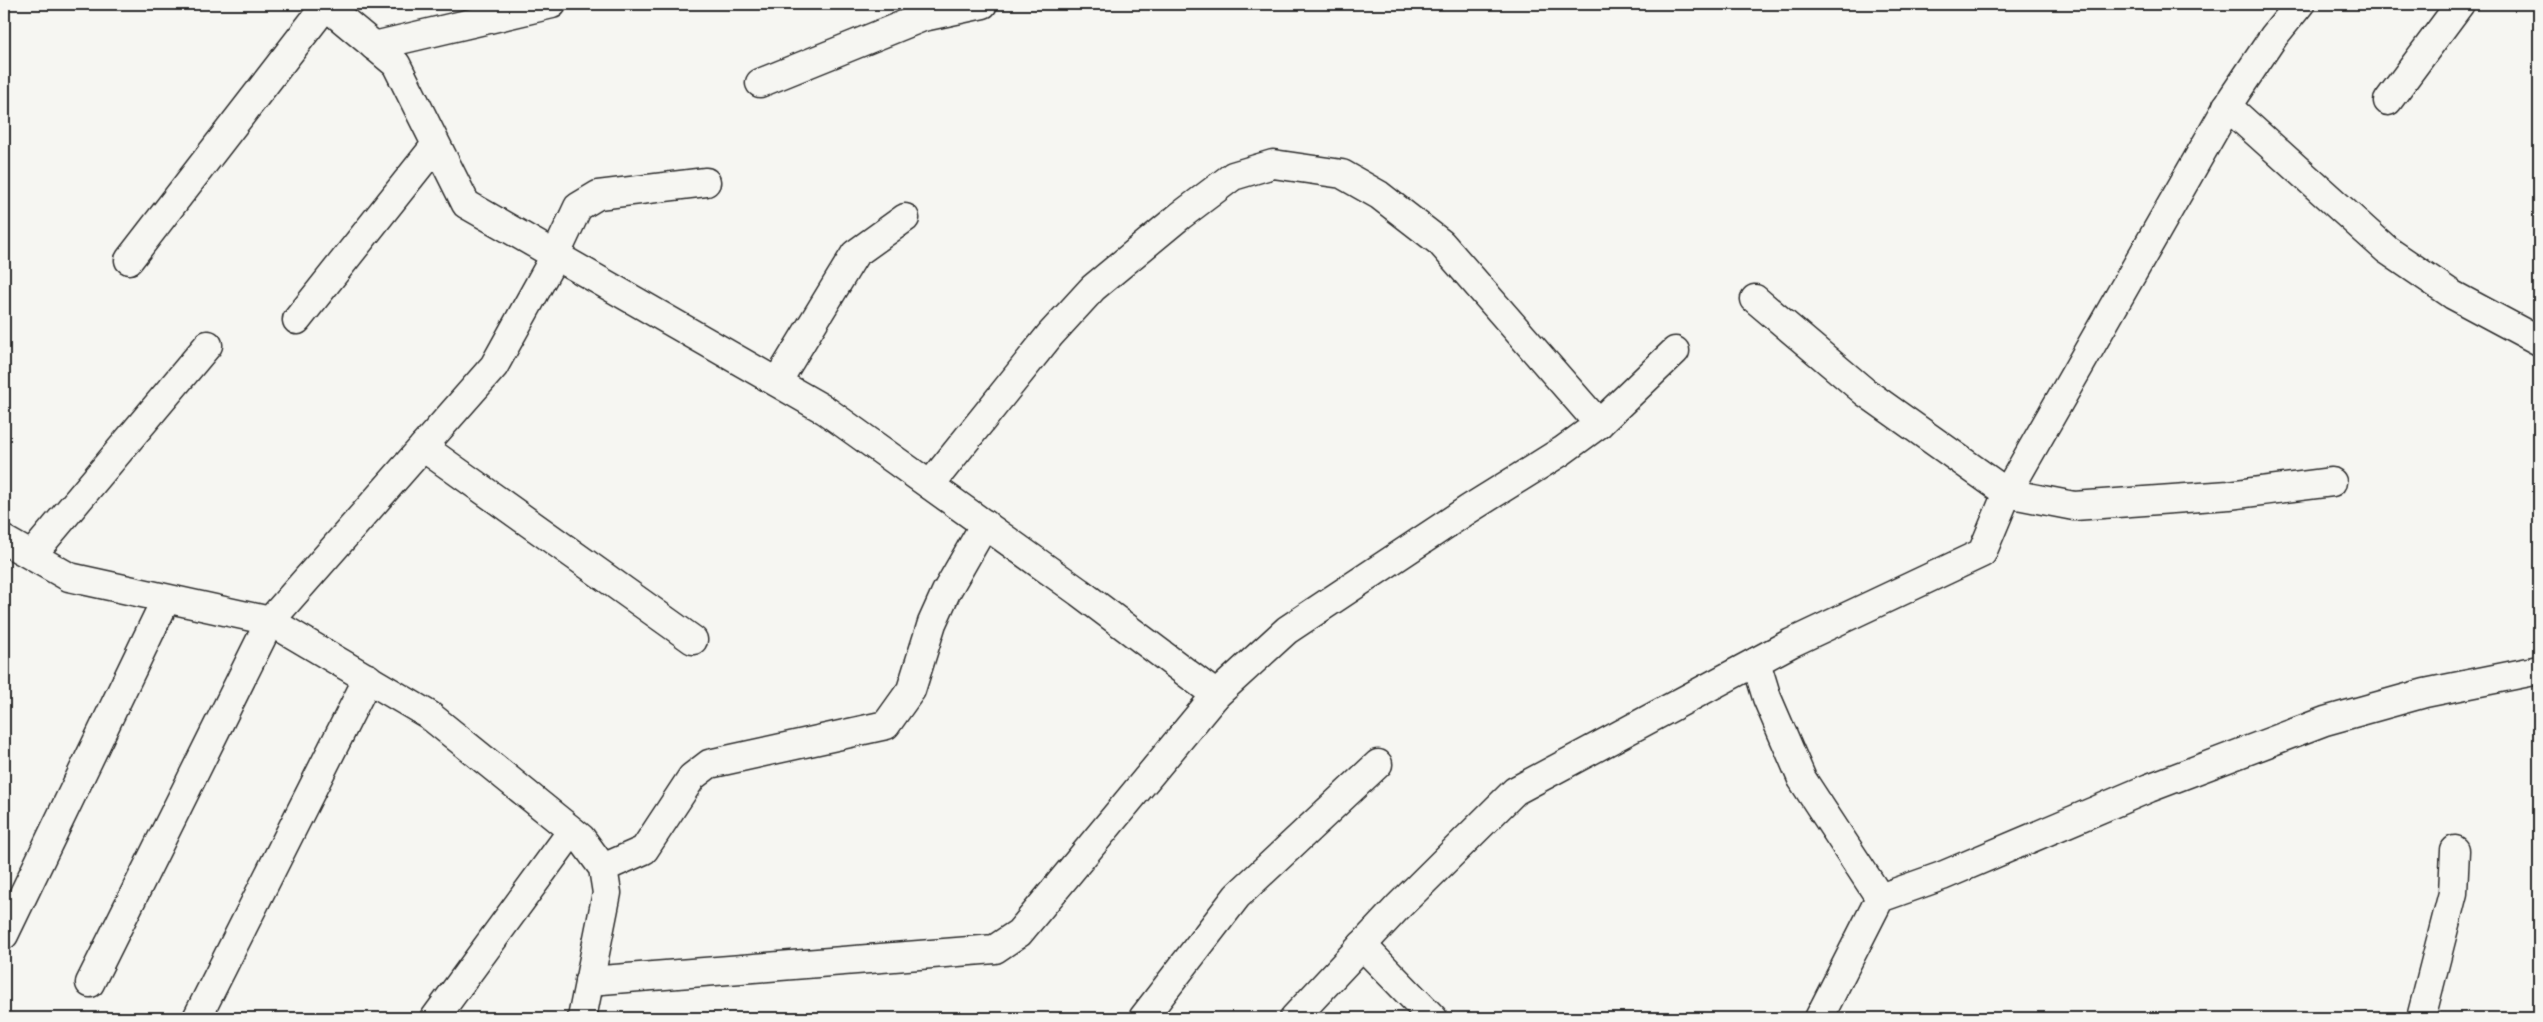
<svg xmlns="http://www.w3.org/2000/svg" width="2543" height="1022" font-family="Caveat,sans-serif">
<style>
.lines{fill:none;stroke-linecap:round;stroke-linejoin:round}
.minor-casing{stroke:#2b2b2b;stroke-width:31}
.minor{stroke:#f6f6f2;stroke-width:28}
</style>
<rect width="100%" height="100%" fill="#f6f6f2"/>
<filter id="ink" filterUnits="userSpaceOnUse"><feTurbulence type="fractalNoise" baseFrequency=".02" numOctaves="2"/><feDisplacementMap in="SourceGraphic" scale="10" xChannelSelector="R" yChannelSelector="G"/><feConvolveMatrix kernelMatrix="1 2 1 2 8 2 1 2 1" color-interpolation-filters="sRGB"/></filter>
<g filter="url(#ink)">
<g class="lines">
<g class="minor-casing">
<g id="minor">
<polyline points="324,4 396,64 466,204 825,410 1079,592 1216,695"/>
<polyline points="374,46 552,4"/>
<polyline points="760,83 923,17 983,4"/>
<polyline points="2388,101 2460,4"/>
<polyline points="2227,106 2387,250 2453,295 2539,341"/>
<polyline points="129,260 326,5"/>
<polyline points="1755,299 1865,392 2007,493 2074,506 2229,495 2332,482"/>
<polyline points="297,320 435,146"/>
<polyline points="777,382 855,254 905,218"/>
<polyline points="423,447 693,640"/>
<polyline points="930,485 1050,335 1093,288 1180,216 1233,176 1273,164 1342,174 1379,195 1441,243 1599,424"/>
<polyline points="4,540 69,577 270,621 429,715 581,838 603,868 607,893 582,1018"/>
<polyline points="32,555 208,345"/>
<polyline points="1756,662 1767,698 1802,779 1880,898"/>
<polyline points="603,868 644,850 692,777 709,764 886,725 911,690 932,623 946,592 985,524"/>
<polyline points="4,935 166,599"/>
<polyline points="1362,945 1433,1018"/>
<polyline points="589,981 995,949 1019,933 1216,695 1287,630 1469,509 1562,451 1599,424 1675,351"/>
<polyline points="90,983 270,621 494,366 555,256 578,207 598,195 706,182"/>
<polyline points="197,1018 368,678"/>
<polyline points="435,1018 572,831"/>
<polyline points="1143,1018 1237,896 1378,764"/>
<polyline points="1294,1018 1398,907 1515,791 1791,643 1982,553 2007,493 2233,97 2274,36 2300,4"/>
<polyline points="1819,1018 1880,898 1942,876 2149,788 2325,721 2425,693 2539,670"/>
<polyline points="2421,1018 2453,893 2455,850"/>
</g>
</g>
<use href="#minor" class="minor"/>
</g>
</g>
<rect width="2543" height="1022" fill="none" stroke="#f6f6f2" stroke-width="20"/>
<rect x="10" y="10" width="2523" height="1002" fill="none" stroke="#2b2b2b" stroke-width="2" filter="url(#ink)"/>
</svg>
